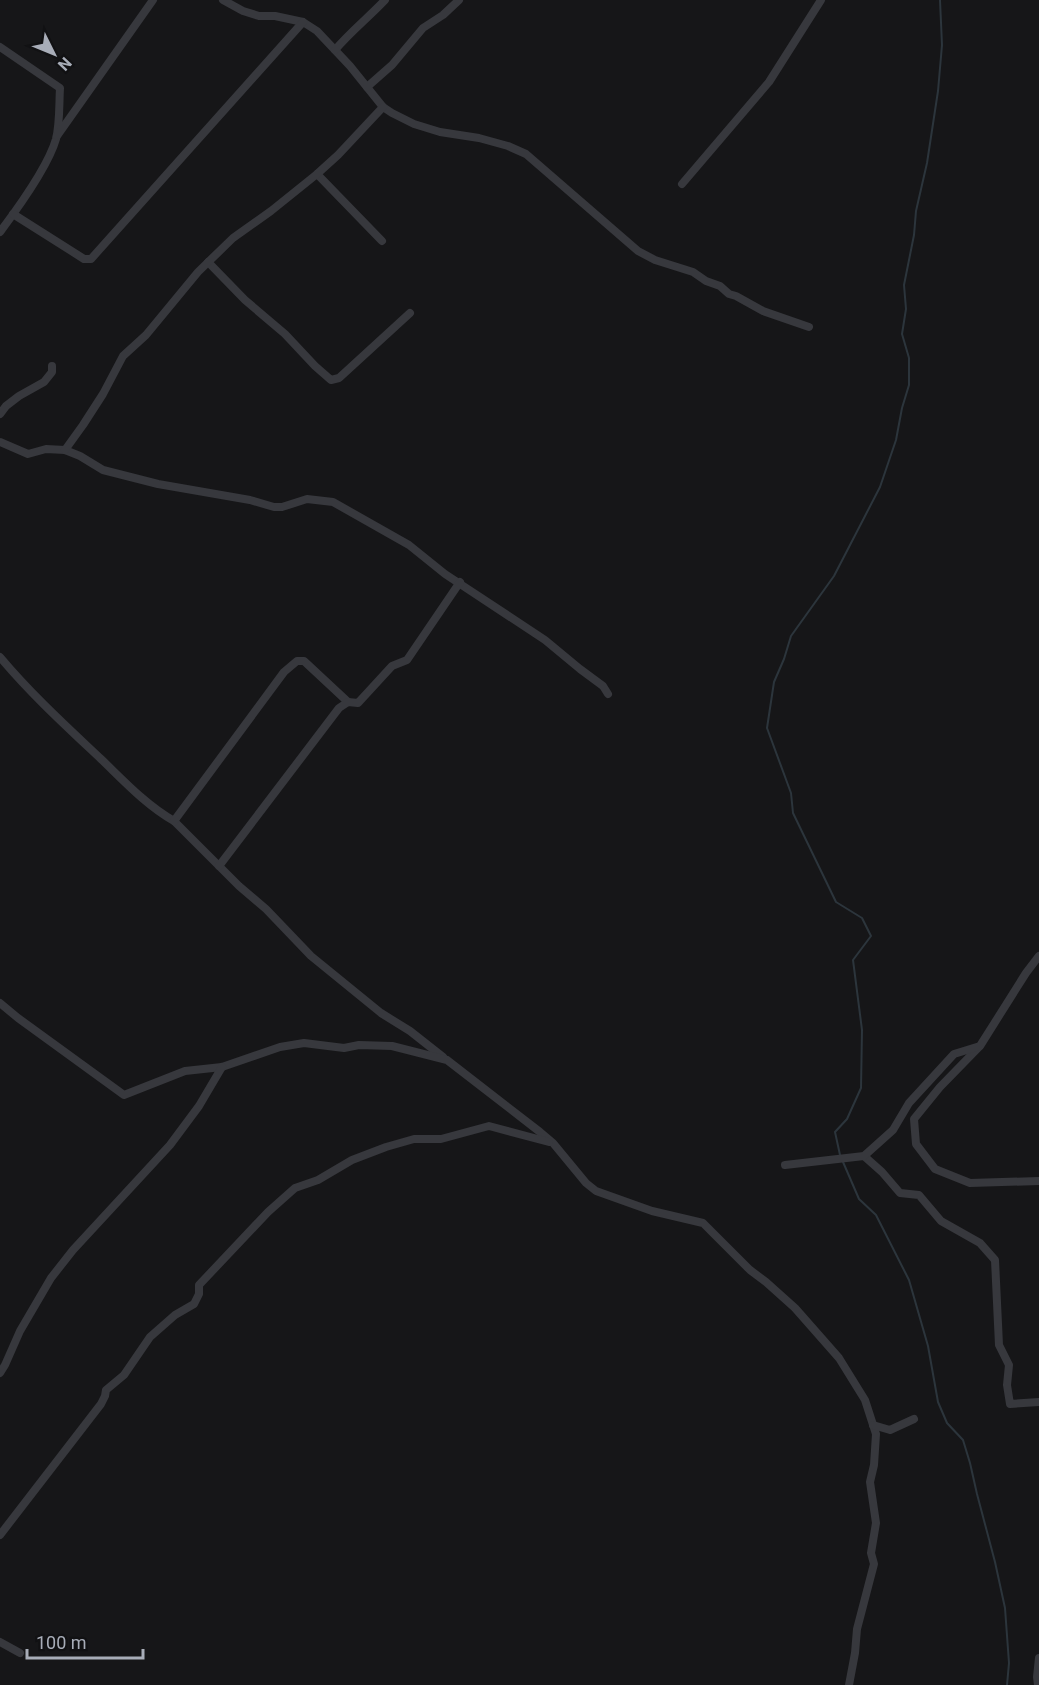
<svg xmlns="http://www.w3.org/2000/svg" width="1039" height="1685" font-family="Roboto,sans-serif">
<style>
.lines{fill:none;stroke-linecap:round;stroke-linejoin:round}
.stream{stroke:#2c353c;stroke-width:2}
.street{stroke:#37383d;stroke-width:8}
</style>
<rect width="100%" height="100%" fill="#161618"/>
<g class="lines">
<polyline class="stream" points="940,0 942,45 938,91 927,163 916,211 914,235 904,285 906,309 902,334 909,358 909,385 902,408 896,440 880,487 834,576 791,636 784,659 774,682 767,728 791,793 793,813 836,902 862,918 871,936 853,960 862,1030 861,1088 847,1119 835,1132 840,1155 859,1199 876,1215 909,1280 928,1346 938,1402 947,1423 963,1440 970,1463 977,1494 995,1562 1005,1608 1009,1663 1007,1685"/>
<g class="street">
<polyline points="223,0 243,11 259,16 275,16 303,22 317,31 350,66 383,107 392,113 414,124 440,132 479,138 508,146 526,154 638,251 655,260 693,272 706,281 720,286 729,294 736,296 763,311 809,327"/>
<path d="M 0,47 L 60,88 C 59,104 60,123 56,139 C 48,167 18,208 0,232"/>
<path d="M 335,50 C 350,32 369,17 385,0"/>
<polyline points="367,87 392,65 423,28 443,15 459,0"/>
<polyline points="57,136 153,0"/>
<polyline points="317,174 382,241"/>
<polyline points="682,184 769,82 821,0"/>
<polyline points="13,214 84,259 91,259 303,22"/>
<polyline points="208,262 245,300 285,334 315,366 331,380 339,378 410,313"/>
<polyline points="0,414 6,406 19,396 44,382 52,372 52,366"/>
<polyline points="0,442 28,454 46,449 65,450 80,456 103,470 158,484 250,500 274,507 282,507 307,499 333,502 409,545 445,574 545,640 580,669 603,686 608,694"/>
<polyline points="65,450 83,425 103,394 123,356 146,335 198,272 233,238 271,211 317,174 338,155 383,107"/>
<path d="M 0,657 C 31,694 66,726 101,759 C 124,781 146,805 174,821 L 239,886 L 266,909 L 311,956 L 381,1013 L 410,1031 L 443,1057"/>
<polyline points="174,821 284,672 297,661 304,661 348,702"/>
<polyline points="219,866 339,708 348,702 358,703 392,666 407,660 460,582"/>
<polyline points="0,1003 18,1018 124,1095 185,1071 222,1067 280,1047 304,1043 344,1048 359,1045 392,1046 447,1060 540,1132 553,1143 586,1183 596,1191 652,1211 703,1223 750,1270 766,1282 795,1308 839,1358 865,1400 876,1434 874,1465 870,1482 876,1523 871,1553 874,1564 857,1629 855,1653 849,1685"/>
<polyline points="979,1047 940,1087 914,1119 916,1144 935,1169 970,1183 1039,1181"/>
<polyline points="864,1156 882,1172 900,1193 919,1195 941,1221 980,1243 995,1260 999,1345 1009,1365 1007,1385 1010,1404 1039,1402"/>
<polyline points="785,1165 864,1156 893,1130 909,1103 954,1054 980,1046 1026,973 1039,956"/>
<polyline points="0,1373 5,1365 20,1331 51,1278 73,1250 170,1145 199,1106 222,1067"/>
<polyline points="873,1425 890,1430 914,1419"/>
<polyline points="0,1535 101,1404 105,1396 106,1390 124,1375 150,1337 175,1315 194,1304 199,1294 199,1285 268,1212 295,1188 318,1180 352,1160 386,1147 414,1139 441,1139 489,1126 549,1142"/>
<polyline points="0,1642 20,1653"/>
<polyline points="1038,1685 1037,1677 1039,1658"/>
</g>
</g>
<g transform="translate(54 54) rotate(133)" stroke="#111113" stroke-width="4.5" paint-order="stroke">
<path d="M0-4.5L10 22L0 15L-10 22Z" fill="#a8adb8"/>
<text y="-9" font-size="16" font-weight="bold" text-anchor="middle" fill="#a8adb8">N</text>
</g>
<path d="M27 1649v9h116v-9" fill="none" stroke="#a8adb8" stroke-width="3"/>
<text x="36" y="1649" font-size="18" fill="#a8adb8" stroke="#111113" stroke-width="4.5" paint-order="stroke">100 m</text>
</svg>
